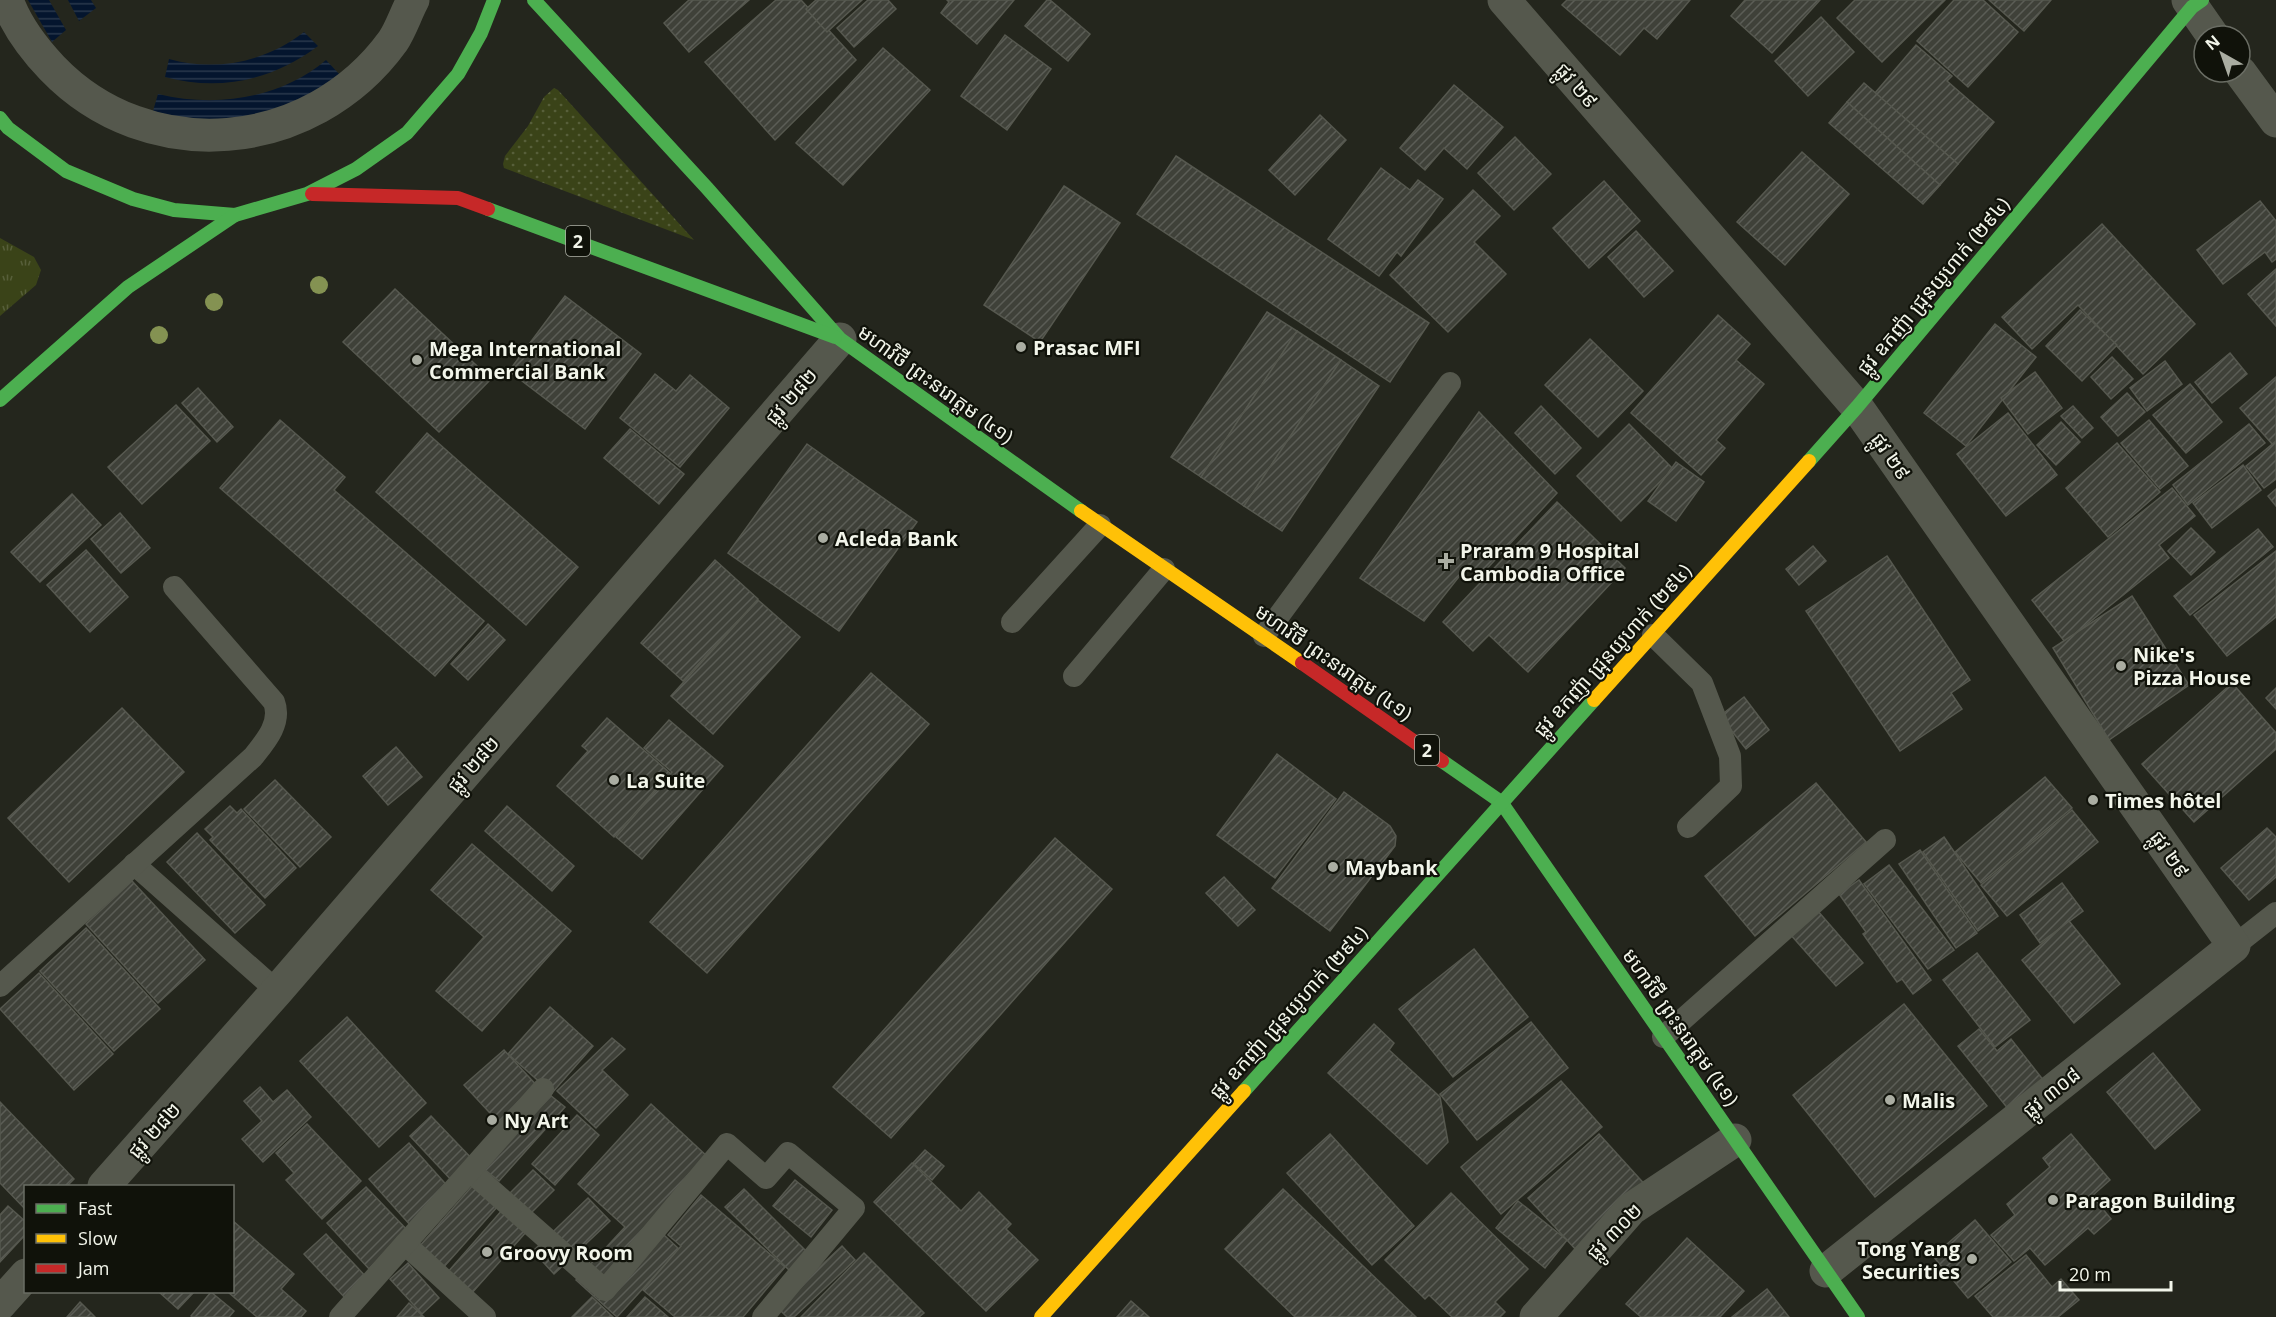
<svg xmlns="http://www.w3.org/2000/svg" width="2276" height="1317" font-family="'Open Sans','Noto Sans Khmer',sans-serif">
<style>
.grass{fill:url(#grass-dots)}
.park{fill:url(#park-tufts)}
.water{fill:url(#water-rules)}
.building{fill:url(#building-hatch);stroke:#56584f;stroke-width:1.5}
.lines{fill:none;stroke-linecap:round;stroke-linejoin:round}
.lane{stroke:#55584d;stroke-width:22}
.street{stroke:#55584d;stroke-width:33}
.fast{stroke:#4caf50;stroke-width:14}
.slow{stroke:#ffc107;stroke-width:14}
.jam{stroke:#c62828;stroke-width:14}
.tree{fill:#849252}
.poi-dot{fill:#aaada2;stroke:#10120a;stroke-width:2}
.labels{text-anchor:middle;dominant-baseline:central;stroke-width:4.5;stroke-linejoin:round;paint-order:stroke}
.shield{fill:#10120a;stroke:#aeb1a7;stroke-width:1.5}
.shield-label{font-size:18px;font-weight:bold;fill:#f2f5ea}
.street-label{font-size:20px;fill:#f2f5ea;stroke:#10120a}
.poi-label{font-size:20px;font-weight:bold;fill:#f2f5ea;stroke:#10120a;text-anchor:start}
</style>
<defs>
<pattern id="grass-dots" width="8" height="8" patternUnits="userSpaceOnUse" patternTransform="scale(1.5)"><rect width="8" height="8" fill="#3a4318"/><path d="M2 2h.1M6 6h.1" fill="none" stroke="#575f3a" stroke-width="1.8" stroke-linecap="round"/></pattern>
<pattern id="park-tufts" width="24" height="20" patternUnits="userSpaceOnUse" patternTransform="scale(1.5)"><rect width="24" height="20" fill="#3a4318"/><path d="M3 7l-1-3M5 7V3M7 7l1-3M15 17l-1-3M17 17v-4M19 17l1-3" fill="none" stroke="#575f3a"/></pattern>
<pattern id="water-rules" width="6" height="5" patternUnits="userSpaceOnUse" patternTransform="scale(1.5)"><rect width="6" height="5" fill="#04152e"/><path d="M0 2.5h6" fill="none" stroke="#29384c"/></pattern>
<pattern id="building-hatch" width="6" height="6" patternUnits="userSpaceOnUse" patternTransform="scale(1.5)"><rect width="6" height="6" fill="#3f4139"/><path d="M-1 1l2-2M0 6l6-6M5 7l2-2" fill="none" stroke="#5b5d56"/></pattern>
</defs>
<rect width="100%" height="100%" fill="#24261d"/>
<polygon class="grass" points="554,88 558,90 694,240 504,168 503,164 505,156 528,126 544,97"/>
<polygon class="park" points="0,238 34,257 41,270 36,285 0,316"/>
<g class="water">
<polygon points="28,0 49,0 66,30 52,42"/>
<polygon points="68,0 91,0 96,8 79,21"/>
<path d="M 304,32 L 318,46 C 273,80 220,92 165,77 L 169,59 C 215,72 266,62 304,32 Z"/>
<path d="M 326,60 L 340,75 L 304,99 L 242,119 L 184,119 L 153,111 L 158,94 C 216,108 280,99 326,60 Z"/>
</g>
<g class="building">
<polygon points="689,0 749,0 689,52 664,23"/>
<polygon points="776,0 801,0 856,60 775,140 705,62"/>
<polygon points="816,0 862,0 827,32 806,9"/>
<polygon points="868,0 888,0 896,9 854,47 837,28"/>
<polygon points="947,0 1014,0 977,44 941,13 949,2"/>
<polygon points="1047,0 1050,0 1090,34 1068,61 1025,26"/>
<polygon points="1567,0 1690,0 1657,39 1644,28 1620,55 1562,5"/>
<polygon points="1745,0 1820,0 1772,53 1731,16"/>
<polygon points="1855,0 1945,0 1882,62 1837,18"/>
<polygon points="1954,0 1983,0 2018,32 1968,87 1917,41"/>
<polygon points="1989,0 2051,0 2024,31"/>
<polygon points="1821,17 1854,52 1808,96 1775,61"/>
<polygon points="1005,35 1051,69 1007,130 961,96"/>
<polygon points="1916,45 1952,76 1947,81 1994,122 1958,164 1875,93"/>
<polygon points="883,48 930,90 843,185 796,143"/>
<polygon points="1864,83 1958,164 1940,185 1847,102"/>
<polygon points="1454,85 1503,127 1467,169 1444,148 1425,170 1400,148"/>
<polygon points="1847,102 1940,185 1923,204 1829,123"/>
<polygon points="1320,115 1346,140 1295,195 1269,170"/>
<polygon points="1515,137 1551,174 1514,210 1478,173"/>
<polygon points="1802,152 1849,194 1785,265 1737,222"/>
<polygon points="1176,156 1429,323 1390,382 1137,214"/>
<polygon points="1381,168 1410,190 1418,180 1443,199 1401,256 1397,252 1379,276 1328,239"/>
<polygon points="1604,181 1640,221 1589,268 1553,228"/>
<polygon points="1064,186 1120,223 1040,342 984,305"/>
<polygon points="1473,190 1500,216 1474,242 1506,274 1448,332 1390,275"/>
<polygon points="2260,201 2276,221 2276,259 2272,262 2265,252 2223,284 2197,250"/>
<polygon points="2102,224 2195,324 2143,374 2078,305 2032,349 2002,317"/>
<polygon points="1636,231 1673,271 1644,297 1608,257"/>
<polygon points="2276,269 2276,326 2248,294"/>
<polygon points="395,289 491,379 439,432 343,342"/>
<polygon points="565,296 641,354 585,429 509,371"/>
<polygon points="2080,310 2117,345 2082,381 2046,346"/>
<polygon points="1267,312 1297,331 1201,477 1171,457"/>
<polygon points="1718,315 1750,344 1736,360 1764,384 1716,440 1725,448 1701,475 1631,413"/>
<polygon points="1995,324 2036,357 1966,446 1924,413"/>
<polygon points="1297,331 1341,360 1244,506 1201,477"/>
<polygon points="1590,339 1643,391 1598,437 1545,385"/>
<polygon points="2230,353 2247,374 2212,403 2195,382"/>
<polygon points="2112,357 2133,379 2111,399 2091,377"/>
<polygon points="1341,360 1379,386 1282,531 1244,506"/>
<polygon points="2165,361 2182,384 2147,411 2130,388"/>
<polygon points="2035,372 2062,408 2028,434 2001,398"/>
<polygon points="655,374 676,391 690,375 729,408 680,467 620,418"/>
<polygon points="2276,377 2276,445 2274,446 2240,408"/>
<polygon points="2190,384 2222,422 2186,453 2153,415"/>
<polygon points="198,388 233,427 217,442 182,403"/>
<polygon points="2127,393 2145,412 2118,436 2101,417"/>
<polygon points="176,405 210,441 142,504 108,467"/>
<polygon points="1541,406 1581,448 1555,474 1515,433"/>
<polygon points="2073,406 2093,428 2082,438 2061,416"/>
<polygon points="1479,412 1557,493 1482,574 1469,564 1424,621 1360,578"/>
<polygon points="2008,413 2057,475 2006,516 1957,454"/>
<polygon points="280,420 345,477 334,490 484,621 435,676 220,488"/>
<polygon points="2149,420 2188,466 2160,489 2121,443"/>
<polygon points="2061,422 2080,442 2056,465 2037,445"/>
<polygon points="1629,424 1673,469 1621,521 1577,476"/>
<polygon points="2249,424 2265,443 2188,505 2173,485"/>
<polygon points="630,429 684,474 659,504 604,458"/>
<polygon points="427,433 578,567 526,625 376,492"/>
<polygon points="2276,441 2276,479 2264,488 2246,466"/>
<polygon points="2117,443 2160,492 2108,537 2066,488"/>
<polygon points="807,444 917,522 839,631 728,553"/>
<polygon points="1676,462 1704,482 1676,521 1648,501"/>
<polygon points="2243,465 2261,490 2212,528 2193,503"/>
<polygon points="2172,488 2195,516 2159,545 2169,558 2065,642 2032,600"/>
<polygon points="2276,489 2276,506 2268,496"/>
<polygon points="72,494 101,525 40,582 11,552"/>
<polygon points="1557,502 1625,568 1528,672 1489,635 1473,651 1443,622"/>
<polygon points="120,513 150,548 121,573 91,539"/>
<polygon points="2191,528 2215,552 2191,575 2168,551"/>
<polygon points="2258,529 2273,547 2190,615 2174,596"/>
<polygon points="1813,546 1826,561 1799,585 1786,569"/>
<polygon points="86,550 128,597 90,632 47,585"/>
<polygon points="2276,551 2276,617 2227,656 2194,615"/>
<polygon points="1887,556 1970,680 1951,693 1962,709 1900,751 1806,611"/>
<polygon points="715,560 758,599 683,681 641,643"/>
<polygon points="2132,596 2189,685 2109,740 2053,648"/>
<polygon points="758,600 800,637 713,734 671,696"/>
<polygon points="488,624 505,640 468,680 451,664"/>
<polygon points="871,673 929,724 707,973 650,922"/>
<polygon points="2232,683 2276,733 2276,749 2194,822 2142,764"/>
<polygon points="2276,688 2276,709 2266,698"/>
<polygon points="1744,697 1769,730 1746,749 1720,716"/>
<polygon points="122,708 184,772 69,882 8,818"/>
<polygon points="607,718 670,773 614,837 557,786 588,751 582,746"/>
<polygon points="669,720 723,766 642,859 616,837 672,772 644,748"/>
<polygon points="396,747 422,777 388,805 363,776"/>
<polygon points="1277,754 1336,799 1275,878 1217,835"/>
<polygon points="2045,777 2072,808 1981,883 1955,852"/>
<polygon points="275,780 331,837 300,867 244,809"/>
<polygon points="1816,783 1866,842 1755,936 1705,876"/>
<polygon points="1344,792 1390,826 1396,836 1395,846 1330,931 1272,888"/>
<polygon points="230,806 237,813 241,809 296,868 265,898 210,840 213,837 205,829"/>
<polygon points="507,806 574,866 552,891 485,831"/>
<polygon points="2072,810 2098,842 2007,916 1981,885"/>
<polygon points="2267,828 2276,837 2276,877 2249,900 2221,868"/>
<polygon points="197,833 265,905 235,933 167,862"/>
<polygon points="1944,837 1998,916 1978,931 1923,852"/>
<polygon points="1055,838 1112,889 891,1138 833,1087"/>
<polygon points="472,844 571,931 482,1031 436,991 484,937 431,890"/>
<polygon points="1920,850 1977,933 1956,948 1899,864"/>
<polygon points="1889,865 1954,950 1928,969 1864,884"/>
<polygon points="1224,877 1255,910 1238,926 1206,893"/>
<polygon points="1859,880 1931,980 1913,994 1902,979 1897,982 1863,934 1866,932 1839,894"/>
<polygon points="132,881 205,960 158,1003 86,924"/>
<polygon points="2062,883 2083,911 2040,943 2020,915"/>
<polygon points="1817,910 1863,963 1836,986 1790,934"/>
<polygon points="2069,921 2120,984 2074,1023 2022,960"/>
<polygon points="86,928 160,1009 114,1051 40,971"/>
<polygon points="1474,949 1528,1017 1453,1077 1399,1009"/>
<polygon points="1977,953 2030,1020 1995,1047 1943,980"/>
<polygon points="39,973 113,1054 74,1090 0,1009"/>
<polygon points="1904,1004 1987,1106 1875,1197 1793,1095"/>
<polygon points="550,1007 593,1046 552,1093 508,1054"/>
<polygon points="347,1017 426,1103 379,1147 300,1061"/>
<polygon points="1531,1022 1568,1068 1477,1140 1440,1094"/>
<polygon points="1374,1024 1394,1043 1389,1050 1440,1097 1448,1142 1427,1164 1328,1073"/>
<polygon points="1979,1029 1997,1051 2011,1039 2044,1081 2009,1110 1958,1046"/>
<polygon points="612,1038 625,1049 602,1070 628,1095 596,1128 557,1091"/>
<polygon points="504,1050 540,1089 501,1125 464,1085"/>
<polygon points="2153,1053 2200,1110 2155,1149 2107,1092"/>
<polygon points="1561,1081 1602,1127 1501,1214 1461,1167"/>
<polygon points="260,1087 273,1102 287,1090 311,1117 263,1162 242,1139 262,1121 244,1101"/>
<polygon points="550,1095 565,1107 499,1181 484,1169"/>
<polygon points="0,1102 74,1179 67,1186 26,1186 26,1210 0,1183"/>
<polygon points="651,1104 710,1159 651,1223 679,1249 617,1317 576,1280 625,1227 578,1184"/>
<polygon points="577,1115 599,1135 555,1185 532,1164"/>
<polygon points="431,1116 476,1163 454,1183 410,1136"/>
<polygon points="307,1124 361,1181 322,1219 286,1180 294,1173 276,1153"/>
<polygon points="1330,1134 1414,1226 1372,1265 1287,1173"/>
<polygon points="1599,1134 1648,1188 1578,1252 1528,1198"/>
<polygon points="2071,1134 2110,1180 2092,1196 2111,1219 2094,1234 2088,1228 2045,1265 2030,1248 2014,1261 1991,1235 2015,1215 2007,1204 2050,1167 2043,1158"/>
<polygon points="409,1143 451,1190 411,1226 369,1179"/>
<polygon points="925,1150 944,1166 932,1180 913,1163"/>
<polygon points="912,1163 961,1211 979,1192 1011,1224 1006,1229 1038,1260 986,1311 874,1202"/>
<polygon points="533,1170 554,1190 526,1218 506,1197"/>
<polygon points="795,1180 832,1210 811,1237 773,1206"/>
<polygon points="474,1184 498,1206 442,1269 418,1248"/>
<polygon points="366,1187 410,1233 370,1270 327,1223"/>
<polygon points="744,1189 809,1254 791,1272 725,1207"/>
<polygon points="1283,1189 1416,1317 1295,1317 1225,1249"/>
<polygon points="1451,1193 1528,1269 1495,1302 1505,1312 1500,1317 1452,1317 1429,1295 1425,1299 1385,1260"/>
<polygon points="701,1195 785,1267 743,1317 675,1317 643,1290 681,1246 668,1235"/>
<polygon points="588,1198 610,1221 554,1274 533,1251"/>
<polygon points="1518,1201 1567,1240 1545,1268 1496,1228"/>
<polygon points="8,1206 26,1222 26,1234 0,1262 0,1215"/>
<polygon points="503,1209 527,1231 471,1294 447,1273"/>
<polygon points="232,1220 294,1274 281,1289 306,1311 301,1317 257,1317 228,1292 232,1292"/>
<polygon points="1975,1220 2011,1262 1968,1298 1933,1256"/>
<polygon points="326,1234 369,1280 347,1300 304,1254"/>
<polygon points="1687,1238 1744,1291 1720,1317 1641,1317 1626,1304"/>
<polygon points="842,1246 855,1260 794,1317 787,1317 777,1307"/>
<polygon points="864,1253 924,1313 919,1317 801,1317"/>
<polygon points="2026,1255 2052,1287 2061,1279 2079,1300 2058,1317 1993,1317 1975,1296"/>
<polygon points="408,1263 439,1298 422,1314 390,1279"/>
<polygon points="1767,1289 1789,1317 1732,1317"/>
<polygon points="159,1292 194,1292 178,1309"/>
<polygon points="211,1292 234,1311 229,1317 192,1317 191,1316"/>
<polygon points="592,1297 613,1317 572,1317"/>
<polygon points="645,1297 668,1317 627,1317"/>
<polygon points="1131,1301 1149,1317 1117,1317"/>
<polygon points="80,1302 95,1317 67,1317"/>
<polygon points="409,1303 424,1317 397,1317"/>
</g>
<g class="lines">
<g class="lane">
<polyline points="1012,622 1100,525"/>
<polyline points="1653,635 1702,683 1730,756 1731,786 1688,827"/>
<polyline points="1264,636 1450,383"/>
<polyline points="1074,676 1164,569"/>
<polyline points="134,864 277,991"/>
<polyline points="2234,946 2276,913"/>
<path d="M 0,986 L 253,757 C 265,742 282,723 274,702 L 174,587"/>
<polyline points="1663,1037 1885,840"/>
<polyline points="471,1172 605,1290 727,1144 766,1178 788,1153 854,1208 763,1317"/>
<polyline points="405,1244 485,1317"/>
<polyline points="340,1317 543,1089"/>
</g>
<g class="street">
<path d="M 7,0 C 16,25 33,48 52,68 C 148,168 311,154 393,41 C 401,29 406,13 413,0"/>
<polyline points="1504,0 1857,407 2234,946 1826,1271"/>
<polyline points="2188,0 2213,36"/>
<polyline points="2240,72 2276,121"/>
<polyline points="104,1186 277,991 840,339"/>
<polyline points="0,1304 26,1275"/>
<polyline points="1536,1317 1631,1209 1735,1140"/>
</g>
<g class="fast">
<polyline points="534,0 707,188 840,339 1081,511"/>
<polyline points="0,118 8,128 66,171 133,199 174,210 235,215 307,194 356,169 407,133 458,74 481,33 494,0"/>
<polyline points="488,209 835,337"/>
<polyline points="0,400 128,287 235,215"/>
<polyline points="1809,461 1857,407 2192,7 2202,0"/>
<polyline points="1442,761 1501,802 1858,1317"/>
<polyline points="1244,1091 1594,700"/>
</g>
<g class="slow">
<polyline points="1081,511 1302,663"/>
<polyline points="1594,700 1809,461"/>
<polyline points="1041,1317 1244,1091"/>
</g>
<g class="jam">
<polyline points="312,194 458,198 488,209"/>
<polyline points="1302,663 1442,761"/>
</g>
</g>
<g class="tree">
<circle cx="319" cy="285" r="9"/>
<circle cx="214" cy="302" r="9"/>
<circle cx="159" cy="335" r="9"/>
</g>
<g class="poi-dot">
<circle cx="1021" cy="347" r="6"/>
<circle cx="417" cy="360" r="6"/>
<circle cx="823" cy="538" r="6"/>
<path d="M1443 552h6v6h6v6h-6v6h-6v-6h-6v-6h6z"/>
<circle cx="2121" cy="666" r="6"/>
<circle cx="614" cy="780" r="6"/>
<circle cx="2093" cy="800" r="6"/>
<circle cx="1333" cy="867" r="6"/>
<circle cx="1890" cy="1100" r="6"/>
<circle cx="492" cy="1120" r="6"/>
<circle cx="2053" cy="1200" r="6"/>
<circle cx="487" cy="1252" r="6"/>
<circle cx="1972" cy="1259" r="6"/>
</g>
<g class="labels">
<g class="shield">
<rect x="566" y="226" width="24" height="30" rx="4.5"/>
<rect x="1415" y="735" width="24" height="30" rx="4.5"/>
</g>
<g class="shield-label">
<text x="578" y="241">2</text>
<text x="1427" y="750">2</text>
</g>
<g class="street-label">
<text transform="translate(1577 85) rotate(49)">ផ្លូវ ២៩</text>
<text transform="translate(1933 286) rotate(-50)">ផ្លូវ ឧកញ៉ា ជ្រុនយូហាក់ (២៩៤)</text>
<text transform="translate(936 384) rotate(36)">មហាវិថី ព្រះនរោត្តម (៤១)</text>
<text transform="translate(791 396) rotate(-49)">ផ្លូវ ២៨២</text>
<text transform="translate(1891 456) rotate(55)">ផ្លូវ ២៩</text>
<text transform="translate(1612 650) rotate(-48)">ផ្លូវ ឧកញ៉ា ជ្រុនយូហាក់ (២៩៤)</text>
<text transform="translate(1334 662) rotate(35)">មហាវិថី ព្រះនរោត្តម (៤១)</text>
<text transform="translate(473 764) rotate(-49)">ផ្លូវ ២៨២</text>
<text transform="translate(2170 854) rotate(55)">ផ្លូវ ២៩</text>
<text transform="translate(1288 1012) rotate(-48)">ផ្លូវ ឧកញ៉ា ជ្រុនយូហាក់ (២៩៤)</text>
<text transform="translate(1681 1027) rotate(55)">មហាវិថី ព្រះនរោត្តម (៤១)</text>
<text transform="translate(2051 1092) rotate(-39)">ផ្លូវ ៣០៨</text>
<text transform="translate(154 1130) rotate(-48)">ផ្លូវ ២៨២</text>
<text transform="translate(1614 1231) rotate(-46)">ផ្លូវ ៣០២</text>
</g>
<g class="poi-label">
<text x="1033" y="347">Prasac MFI</text>
<text x="429" y="348">Mega International<tspan x="429" dy="23">Commercial Bank</tspan></text>
<text x="835" y="538">Acleda Bank</text>
<text x="1460" y="550">Praram 9 Hospital<tspan x="1460" dy="23">Cambodia Office</tspan></text>
<text x="2133" y="654">Nike's<tspan x="2133" dy="23">Pizza House</tspan></text>
<text x="626" y="780">La Suite</text>
<text x="2105" y="800">Times hôtel</text>
<text x="1345" y="867">Maybank</text>
<text x="1902" y="1100">Malis</text>
<text x="504" y="1120">Ny Art</text>
<text x="2065" y="1200">Paragon Building</text>
<text x="1960" y="1248" text-anchor="end">Tong Yang<tspan x="1960" dy="23">Securities</tspan></text>
<text x="499" y="1252">Groovy Room</text>
</g>
</g>
<rect x="24" y="1185" width="210" height="108" fill="#10120a" stroke="#6a6d64" stroke-width="1.5"/>
<rect x="36" y="1204" width="30" height="9" fill="#4caf50" stroke="#6a6d64" stroke-width="1.5"/>
<text x="78" y="1215" font-size="18" fill="#f2f5ea">Fast</text>
<rect x="36" y="1234" width="30" height="9" fill="#ffc107" stroke="#6a6d64" stroke-width="1.5"/>
<text x="78" y="1245" font-size="18" fill="#f2f5ea">Slow</text>
<rect x="36" y="1264" width="30" height="9" fill="#c62828" stroke="#6a6d64" stroke-width="1.5"/>
<text x="78" y="1275" font-size="18" fill="#f2f5ea">Jam</text>
<g transform="translate(2222 54) rotate(320)"><circle r="28" fill="#10120a" stroke="#6a6d64" stroke-width="1.5"/>
<path d="M0-4.5L10 22L0 15L-10 22Z" fill="#aaada2"/>
<text y="-9" font-size="16" font-weight="bold" text-anchor="middle" fill="#f2f5ea">N</text>
</g>
<path d="M2060 1281v9h111v-9" fill="none" stroke="#f2f5ea" stroke-width="3"/>
<text x="2069" y="1281" font-size="18" fill="#f2f5ea" stroke="#10120a" stroke-width="4.5" paint-order="stroke">20 m</text>
</svg>
